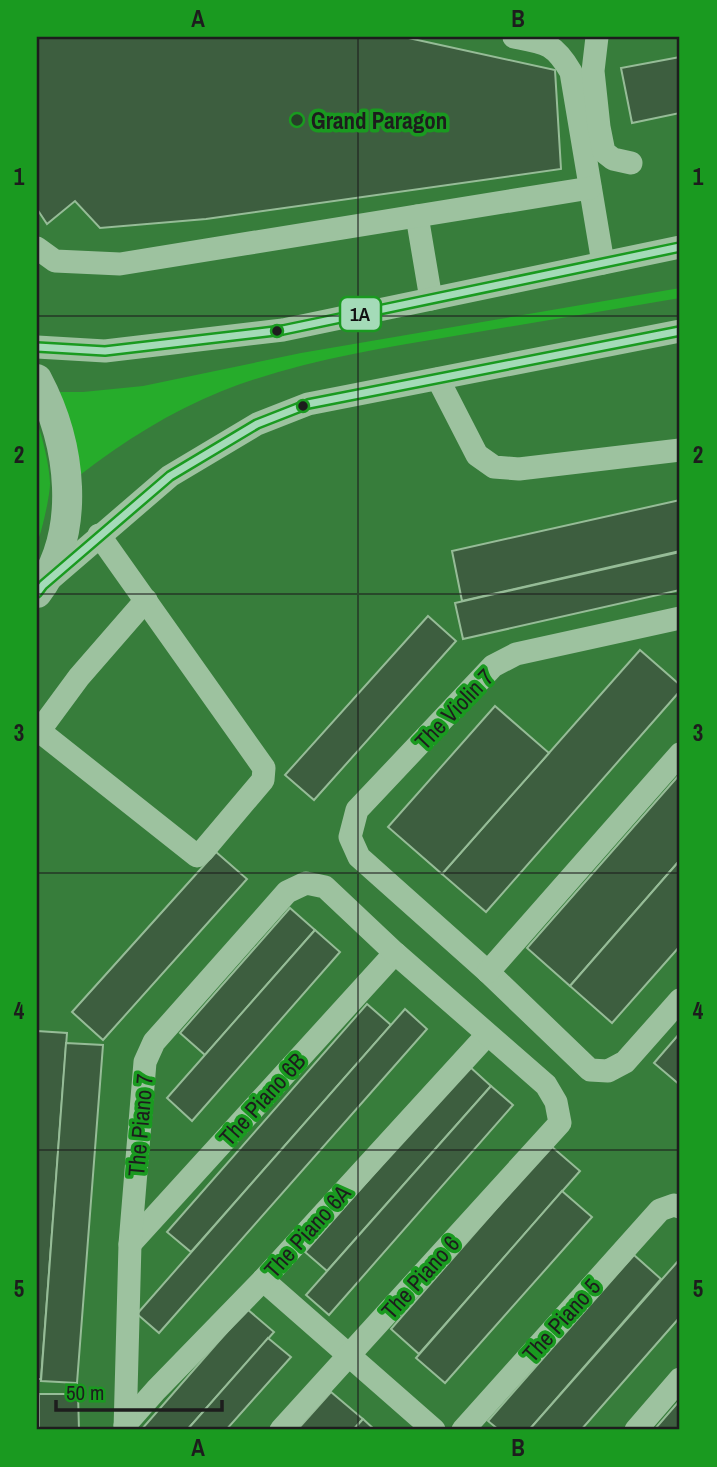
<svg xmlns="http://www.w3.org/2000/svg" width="717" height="1467" font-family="'Archivo Narrow',sans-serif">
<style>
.green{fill:#26ac2b}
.building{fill:#3d5e3f;stroke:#96bc97;stroke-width:2}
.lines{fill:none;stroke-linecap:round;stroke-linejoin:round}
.minor{stroke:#9dc29f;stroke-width:23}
.major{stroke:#9bbf9e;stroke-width:30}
.bus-1-casing{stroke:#1a9a20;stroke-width:12}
.bus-1{stroke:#a4dbb8;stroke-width:7}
.grid{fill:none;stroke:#1d1d1d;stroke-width:2;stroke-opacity:0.55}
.poi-dot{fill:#263f28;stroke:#1a9a20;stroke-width:2.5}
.bus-dot{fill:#1d1d1d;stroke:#1a9a20;stroke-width:2.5}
.labels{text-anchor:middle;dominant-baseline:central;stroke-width:7;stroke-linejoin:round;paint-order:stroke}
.poi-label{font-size:23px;font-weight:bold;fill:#1d1d1d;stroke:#1a9a20;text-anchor:start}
.street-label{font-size:23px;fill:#1d1d1d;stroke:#1a9a20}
.line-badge{stroke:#1a9a20;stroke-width:2.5}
.pale-badge-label{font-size:19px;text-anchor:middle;font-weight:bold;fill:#111}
.neatline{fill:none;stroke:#1d1d1d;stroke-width:2.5}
.grid-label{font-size:23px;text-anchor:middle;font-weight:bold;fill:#1d1d1d}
</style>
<rect width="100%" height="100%" fill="#377d3b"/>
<g class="green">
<path d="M 680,288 L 680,298 C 605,311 530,323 454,336 C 376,349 296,362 222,391 C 170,412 124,441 80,475 L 57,392 L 83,392 L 143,386 L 301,353 Z"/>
<path d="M 37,422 C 43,439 49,464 50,483 C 50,496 42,531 37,543 Z"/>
</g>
<g class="building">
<polygon points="37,37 404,37 555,70 561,169 206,219 100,228 75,201 47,224 37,209"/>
<polygon points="680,57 680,113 632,123 621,68"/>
<polygon points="680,500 680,551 462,601 452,551"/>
<polygon points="680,552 680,590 463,639 455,603"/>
<polygon points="428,616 456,641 314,800 285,775"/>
<polygon points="640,650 680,685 680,691 486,912 442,874"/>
<polygon points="495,706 549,753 442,874 388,827"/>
<polygon points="680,774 680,860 570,986 527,948"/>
<polygon points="216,852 247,879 103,1040 72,1012"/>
<polygon points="680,860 680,946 612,1023 570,986"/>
<polygon points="290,908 315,930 205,1055 180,1033"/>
<polygon points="315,930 340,952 192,1121 167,1098"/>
<polygon points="367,1004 391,1025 191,1252 167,1232"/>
<polygon points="405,1009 427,1029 159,1333 137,1314"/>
<polygon points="37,1031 67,1033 41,1379 37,1379"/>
<polygon points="680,1033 680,1085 654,1063"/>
<polygon points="66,1043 103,1045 77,1383 41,1381"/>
<polygon points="469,1066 491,1086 327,1271 305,1252"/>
<polygon points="491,1086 513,1105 329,1315 306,1295"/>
<polygon points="551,1146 580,1171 419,1354 391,1329"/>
<polygon points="562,1191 592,1217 445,1383 416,1358"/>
<polygon points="634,1255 661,1279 529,1430 499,1430 488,1421"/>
<polygon points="679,1260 680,1261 680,1317 581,1430 529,1430"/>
<polygon points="247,1309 274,1332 187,1430 141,1430"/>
<polygon points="268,1338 291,1357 226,1430 187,1430"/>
<polygon points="331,1392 363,1419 353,1430 297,1430"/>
<rect x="37" y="1394" width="2" height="36"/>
<polygon points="39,1394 78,1394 79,1430 39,1430"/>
<polygon points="680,1400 680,1430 654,1430"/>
<polygon points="363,1419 375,1430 353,1430"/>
</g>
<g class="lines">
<g class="minor">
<path d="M 514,37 C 546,43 554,43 571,72 L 603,263"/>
<polyline points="597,37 593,71 599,127 604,152 613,159 631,163"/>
<polyline points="417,216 431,299"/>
<polyline points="37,248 55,261 120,264 590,188"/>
<polyline points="37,347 105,351 283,330 680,247"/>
<polyline points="438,379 477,455 494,467 519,469 680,450"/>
<polyline points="48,581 170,476 257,424 308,404 680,331"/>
<polyline points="680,618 516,654 493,666 357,810 350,837 359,857 488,972 590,1070 608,1071 625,1062 680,1000"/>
<polyline points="38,730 197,856 203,851 263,780 264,768 99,535"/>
<polyline points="37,734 79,677 146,600"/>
<polyline points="488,972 680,754"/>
<polyline points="130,1244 395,953"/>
<polyline points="263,1280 434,1430"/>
<polyline points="125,1425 156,1390 263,1280 487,1035"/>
<polyline points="125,1430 130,1244 145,1062 154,1042 287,892 306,883 325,887 395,953 546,1085 556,1102 560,1123 281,1430"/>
<polyline points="463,1430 660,1210 674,1205 680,1207"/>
<polyline points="636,1430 680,1379"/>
</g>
<path class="major" d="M 37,379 C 71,443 83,532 37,593"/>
<g class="bus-1-casing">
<g id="bus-1">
<polyline points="37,347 105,351 283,330 680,247"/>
<polyline points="37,593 43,585 170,476 257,424 308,404 680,331"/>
</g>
</g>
<use href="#bus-1" class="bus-1"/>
</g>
<path class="grid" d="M 358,37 L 358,1430M 37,316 L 680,316M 37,594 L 680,594M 37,873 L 680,873M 37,1150 L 680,1150"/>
<circle class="poi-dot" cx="297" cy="120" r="7"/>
<g class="bus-dot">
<circle cx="277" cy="331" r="6"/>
<circle cx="303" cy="406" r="6"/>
</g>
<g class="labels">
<g class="poi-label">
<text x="311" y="120">Grand Paragon</text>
</g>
<g class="street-label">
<text transform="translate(454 709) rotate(-46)">The Violin 7</text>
<text transform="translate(262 1099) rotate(-48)">The Piano 6B</text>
<text transform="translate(140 1125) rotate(-85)">The Piano 7</text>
<text transform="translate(307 1231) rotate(-48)">The Piano 6A</text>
<text transform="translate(420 1277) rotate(-48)">The Piano 6</text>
<text transform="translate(561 1320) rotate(-48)">The Piano 5</text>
</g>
</g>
<rect class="line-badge" x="340" y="297" width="41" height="34" rx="7" fill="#a4dbb8"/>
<g class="pale-badge-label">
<text x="360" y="321">1A</text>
</g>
<rect width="717" height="1467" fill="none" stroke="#1a9a20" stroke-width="77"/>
<path d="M56 1400v10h166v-10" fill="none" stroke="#1d1d1d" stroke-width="3.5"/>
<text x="66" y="1400" font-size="21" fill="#1d1d1d" stroke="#1a9a20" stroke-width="5" paint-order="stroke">50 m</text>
<rect x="38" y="38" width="640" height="1390" class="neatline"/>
<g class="grid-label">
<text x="198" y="27">A</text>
<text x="518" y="27">B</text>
<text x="19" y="185">1</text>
<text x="698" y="185">1</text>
<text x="19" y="463">2</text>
<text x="698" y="463">2</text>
<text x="19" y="741">3</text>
<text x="698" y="741">3</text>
<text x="19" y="1019">4</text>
<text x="698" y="1019">4</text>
<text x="19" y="1297">5</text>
<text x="698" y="1297">5</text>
<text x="198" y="1456">A</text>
<text x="518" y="1456">B</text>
</g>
</svg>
